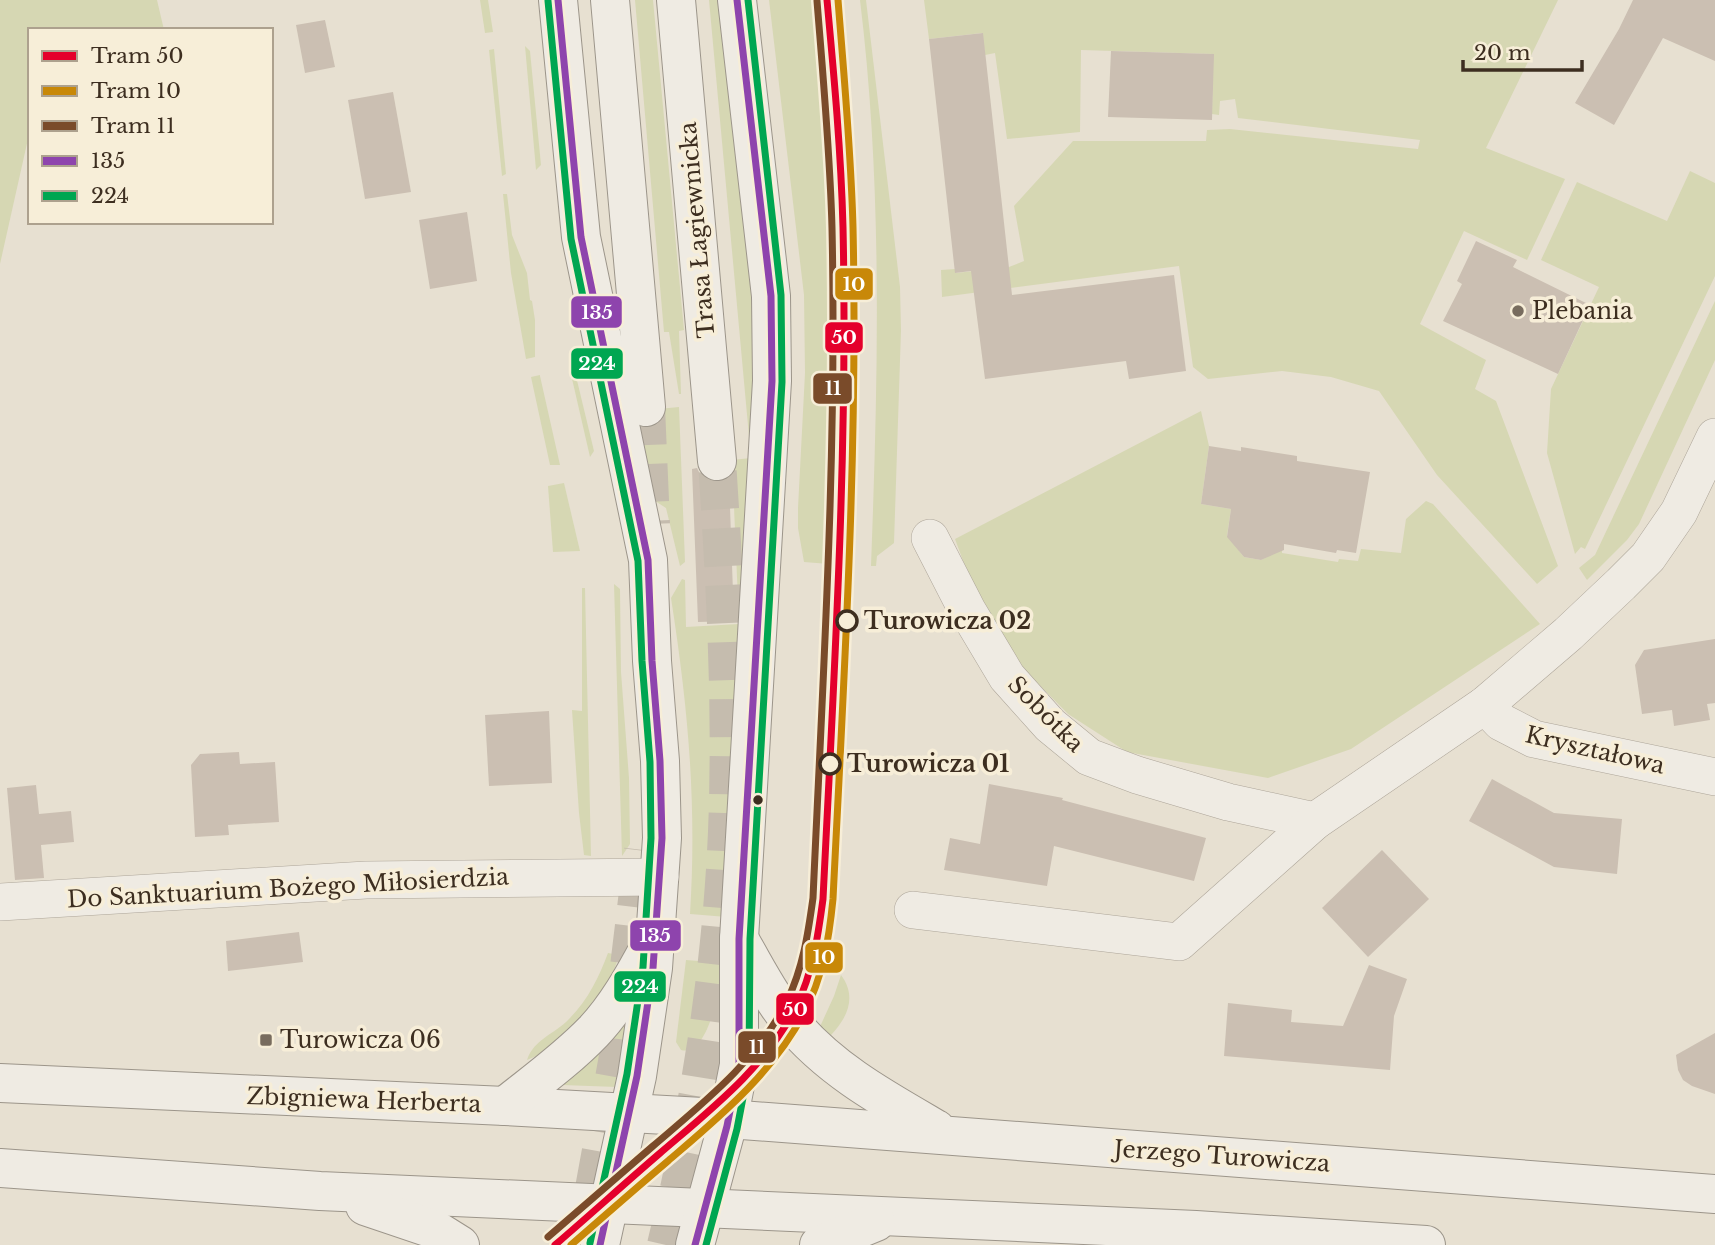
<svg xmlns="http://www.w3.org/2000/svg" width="1715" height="1245" font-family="'Libre Baskerville',serif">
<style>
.green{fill:#d6d7b3}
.building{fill:#cbbfb2}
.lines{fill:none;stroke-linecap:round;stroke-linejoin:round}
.secondary-tunnel{stroke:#c5bcae;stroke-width:38;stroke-dasharray:38 19;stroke-linecap:butt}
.minor-casing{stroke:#ada599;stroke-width:38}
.secondary-casing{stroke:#9c958a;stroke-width:40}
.minor{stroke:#efebe3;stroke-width:37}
.secondary{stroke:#efebe3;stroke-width:38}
.bus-1-casing{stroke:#f7eed8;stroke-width:12}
.bus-2-casing{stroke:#f7eed8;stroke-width:12}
.bus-1{stroke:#8e44ad;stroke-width:7}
.bus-2{stroke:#00a651;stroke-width:7}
.tram-1-casing{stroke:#f7eed8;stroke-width:12}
.tram-2-casing{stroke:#f7eed8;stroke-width:12}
.tram-3-casing{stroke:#f7eed8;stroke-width:12}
.tram-1{stroke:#e4002b;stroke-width:7}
.tram-2{stroke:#c88808;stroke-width:7}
.tram-3{stroke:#7a4b2a;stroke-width:7}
.poi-dot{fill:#786c5e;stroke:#f7eed8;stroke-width:2.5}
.stop-dot{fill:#f7eed8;stroke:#3d2e20;stroke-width:3.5}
.bus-dot{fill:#3d2e20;stroke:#f7eed8;stroke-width:2.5}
.labels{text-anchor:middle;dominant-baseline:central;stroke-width:7;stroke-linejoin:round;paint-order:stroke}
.street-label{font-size:23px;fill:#3d2e20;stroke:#f7eed8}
.poi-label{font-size:23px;fill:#3d2e20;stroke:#f7eed8;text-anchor:start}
.stop-label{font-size:23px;font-weight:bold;fill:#3d2e20;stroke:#f7eed8;text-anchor:start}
.line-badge{stroke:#f7eed8;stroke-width:2.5}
.badge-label{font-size:19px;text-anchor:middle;font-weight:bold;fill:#fff}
</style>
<rect width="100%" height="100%" fill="#e7e0d1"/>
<g class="green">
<polygon points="0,0 157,0 164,30 30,30 30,130 0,264"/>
<polygon points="480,0 488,0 493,32 485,33"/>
<polygon points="635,0 653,0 684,330 679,331 681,394 679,394 669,332 664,332"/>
<path d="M 709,0 L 724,0 L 759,311 L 727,917 L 690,914 C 697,803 688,707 671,598 L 682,579 L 685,580 L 686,627 L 739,624 L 732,460 L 751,458 Z"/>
<path d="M 769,0 L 817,0 C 828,91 834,184 835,276 C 837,372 832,468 829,564 L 804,562 L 798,528 L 798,508 L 805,373 L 804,295 Z"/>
<path d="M 860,0 L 866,0 L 900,287 L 901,330 L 894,543 L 877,556 L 876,566 L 871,566 C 878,377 883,188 860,0 Z"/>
<polygon points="924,0 1558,0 1486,148 1565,179 1527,260 1464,231 1420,324 1486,360 1475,389 1496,401 1558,566 1537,584 1437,475 1379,391 1331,377 1282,371 1208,379 1193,367 1179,266 942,297 941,270 955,269 956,273 1009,267 1024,261 1014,206 1073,141 1206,141 1207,130 1230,129 1418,149 1420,140 1238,118 1235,99 1220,101 1219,115 1212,114 1213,54 1081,50 1080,132 1007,139 995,53 985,55 982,33 929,39"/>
<polygon points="525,46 530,51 541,165 536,170"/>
<polygon points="494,49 506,174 502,176 489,50"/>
<polygon points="1690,171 1715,183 1715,276 1585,549 1581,547 1575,554 1547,453 1551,389 1599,287 1541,260 1577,182 1667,221"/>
<polygon points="503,194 507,194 512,235 527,273 530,300 532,301 535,320 535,357 526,359 511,273"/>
<polygon points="1715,301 1715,360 1639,524 1627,540 1587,580 1579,568 1595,555"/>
<polygon points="570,370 575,372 594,451 590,457"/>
<polygon points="540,375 540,376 560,465 550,465 531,377"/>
<polygon points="679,407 685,562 680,566 666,508 649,497 627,412"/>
<polygon points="1201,411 1209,446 1201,504 1231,509 1227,536 1240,539 1239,551 1244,557 1261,560 1267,557 1270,544 1282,546 1282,553 1338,562 1339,559 1358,561 1361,549 1401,553 1406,519 1426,501 1433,504 1540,624 1351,749 1268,778 1127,752 1068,714 1007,652 975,593 955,539"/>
<polygon points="564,483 580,551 553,552 548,486"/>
<polygon points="614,584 620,589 621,672 629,778 630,844 622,856"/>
<polygon points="582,588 585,588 591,856 584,855 579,813 572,710 582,711"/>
<path d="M 608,953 L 619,955 C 607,999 570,1043 527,1060 C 534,1039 555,1034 569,1019 C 588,1000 599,977 608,953 Z"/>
<path d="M 686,960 L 724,963 C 721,982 709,1058 681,1050 L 676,1042 Z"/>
<path d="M 841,975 C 859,999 845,1022 826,1040 L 818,1031 L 834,996 Z"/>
<polygon points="630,1011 617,1087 562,1085"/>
</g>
<g class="building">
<polygon points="1633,0 1715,0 1715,61 1663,38 1614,125 1575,103 1619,29"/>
<polygon points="325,20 335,67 305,73 296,25"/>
<polygon points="983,33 1012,295 1174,275 1186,371 1129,379 1126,361 985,379 971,271 955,273 929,39"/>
<polygon points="1111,51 1214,54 1212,120 1108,117"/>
<polygon points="393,92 411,192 365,199 348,100"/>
<polygon points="467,212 477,281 430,289 419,220"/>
<polygon points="1476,241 1517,260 1513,267 1590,305 1558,374 1443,321 1462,284 1457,281"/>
<polygon points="1209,446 1241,451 1241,447 1297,456 1297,461 1370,472 1356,553 1337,550 1336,553 1284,544 1284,550 1261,560 1244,557 1227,537 1231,509 1201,504"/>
<polygon points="697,468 700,474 708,481 720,483 729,479 734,621 698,622 692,469"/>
<polygon points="1715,639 1715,703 1707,704 1710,720 1674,726 1672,710 1642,714 1635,665 1644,650"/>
<polygon points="549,711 552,783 489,786 485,715"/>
<polygon points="239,752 240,764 275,762 279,822 228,825 229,835 195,837 191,765 200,754"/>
<polygon points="1492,779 1554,813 1622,819 1617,874 1554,867 1469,821"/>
<polygon points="989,784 1063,798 1062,800 1206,838 1194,881 1054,846 1047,886 944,870 950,838 980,844"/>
<polygon points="36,785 39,814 71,811 74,842 41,845 44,878 15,880 7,788"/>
<polygon points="1382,850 1429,899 1368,957 1322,908"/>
<polygon points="299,932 303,962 228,971 226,941"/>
<polygon points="1369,965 1407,979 1394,1016 1390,1070 1224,1056 1228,1003 1292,1010 1291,1022 1343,1026"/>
<polygon points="1715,1033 1715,1094 1692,1086 1683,1080 1678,1070 1676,1055"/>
</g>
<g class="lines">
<g class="secondary-tunnel">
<polyline points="646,407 651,524"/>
<polyline points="594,1189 619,1051 643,850"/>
<path d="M 666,1245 C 699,1110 721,971 727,832 C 732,708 725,584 717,461"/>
</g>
<g class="minor-casing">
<g id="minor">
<polyline points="930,538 967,610 1007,677 1050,725 1089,757 1137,775 1228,802 1315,821"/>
<polyline points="1485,705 1501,722 1534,739 1715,777"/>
<polyline points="0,902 366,880 660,877"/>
<polyline points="913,910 1179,942 1315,821 1485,705 1568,634 1621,584 1648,557 1679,512 1715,437"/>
</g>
</g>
<g class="secondary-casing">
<g id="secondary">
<polyline points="558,0 581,237 648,560 652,661 660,761 662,838 653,968 637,1076 600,1245"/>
<polyline points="610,0 646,407"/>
<polyline points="676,0 717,461"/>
<path d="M 739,939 C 755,966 770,997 790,1021 C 829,1069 884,1099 936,1129"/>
<polyline points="0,1083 505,1106 702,1117 1715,1194"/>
<path d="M 505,1106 C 535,1082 566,1060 593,1032 C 616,1008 634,976 650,946"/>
<polyline points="0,1168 320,1191 1196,1230 1426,1245"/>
<polyline points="365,1206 436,1230 460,1245"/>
<polyline points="695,1245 727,1126 739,1065 739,939 772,381 771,296 737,0"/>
<polyline points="819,1245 876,1222"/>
</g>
</g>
<use href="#minor" class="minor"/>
<use href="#secondary" class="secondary"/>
<g class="bus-1-casing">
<g id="bus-1">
<polyline points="558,0 581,237 648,560 652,661 660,761 662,838 653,968 637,1076 600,1245"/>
<polyline points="695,1245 727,1126 739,1065 739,939 772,381 771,296 737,0"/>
</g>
</g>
<g class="bus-2-casing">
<g id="bus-2">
<polyline points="548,1 571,239 638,561 642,661 650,762 651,838 643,967 627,1074 590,1243"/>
<polyline points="706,1245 737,1129 749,1066 750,939 782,382 781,295 748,0"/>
</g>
</g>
<use href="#bus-1" class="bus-1"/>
<use href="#bus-2" class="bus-2"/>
<g class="tram-1-casing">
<path id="tram-1" d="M 555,1245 C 590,1215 624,1184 659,1154 C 709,1111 766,1067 796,1007 C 813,972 818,936 823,899 C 834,675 848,451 843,227 C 841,151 834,76 827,0"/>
</g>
<g class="tram-2-casing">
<path id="tram-2" d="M 571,1245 C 603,1217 635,1189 668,1161 C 718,1118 773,1073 804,1013 C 823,977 829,939 833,899 C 844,675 858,452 853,227 C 851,151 844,76 838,0"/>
</g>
<g class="tram-3-casing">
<path id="tram-3" d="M 548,1237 C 583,1207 618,1176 653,1146 C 702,1104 758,1060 787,1001 C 803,968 808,934 813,898 C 823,675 837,451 832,228 C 830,152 823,76 817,1"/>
</g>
<use href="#tram-1" class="tram-1"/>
<use href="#tram-2" class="tram-2"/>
<use href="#tram-3" class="tram-3"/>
</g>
<g class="poi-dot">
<circle cx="1518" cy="311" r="7"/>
<rect x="259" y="1033" width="14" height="14" rx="3.5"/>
</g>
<g class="stop-dot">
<circle cx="847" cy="621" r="10"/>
<circle cx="830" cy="764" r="10"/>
</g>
<circle class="bus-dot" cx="758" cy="800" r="6"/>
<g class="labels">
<g class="street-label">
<text transform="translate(697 230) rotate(-95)">Trasa Łagiewnicka</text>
<text transform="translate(1046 714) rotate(45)">Sobótka</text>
<text transform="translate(1595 750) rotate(13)">Kryształowa</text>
<text transform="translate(288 888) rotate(-3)">Do Sanktuarium Bożego Miłosierdzia</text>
<text transform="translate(364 1100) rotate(2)">Zbigniewa Herberta</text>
<text transform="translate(1222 1156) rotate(4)">Jerzego Turowicza</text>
</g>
<g class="poi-label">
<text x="1532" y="311">Plebania</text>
<text x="280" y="1040">Turowicza 06</text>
</g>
<g class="stop-label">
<text x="864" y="621">Turowicza 02</text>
<text x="847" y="764">Turowicza 01</text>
</g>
</g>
<g class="line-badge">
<rect x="834" y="267" width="40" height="34" rx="7" fill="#c88808"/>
<rect x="570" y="295" width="53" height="34" rx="7" fill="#8e44ad"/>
<rect x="824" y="321" width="40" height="33" rx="7" fill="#e4002b"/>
<rect x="570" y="347" width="54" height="33" rx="7" fill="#00a651"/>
<rect x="812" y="372" width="41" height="33" rx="7" fill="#7a4b2a"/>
<rect x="629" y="919" width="53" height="33" rx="7" fill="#8e44ad"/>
<rect x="804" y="941" width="40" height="33" rx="7" fill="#c88808"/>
<rect x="613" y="970" width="54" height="33" rx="7" fill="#00a651"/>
<rect x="775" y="992" width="40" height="34" rx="7" fill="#e4002b"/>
<rect x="737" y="1030" width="40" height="34" rx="7" fill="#7a4b2a"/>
</g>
<g class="badge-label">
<text x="854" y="291">10</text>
<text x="597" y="319">135</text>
<text x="844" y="344">50</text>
<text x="597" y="370">224</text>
<text x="833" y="395">11</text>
<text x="655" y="942">135</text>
<text x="824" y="964">10</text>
<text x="640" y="993">224</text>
<text x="795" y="1016">50</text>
<text x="757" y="1054">11</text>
</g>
<rect x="28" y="28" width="245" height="196" fill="#f7eed8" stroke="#ada18e" stroke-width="2"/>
<rect x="42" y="51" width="35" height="10" fill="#e4002b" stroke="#ada18e" stroke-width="2"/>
<text x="91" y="63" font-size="21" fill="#3d2e20">Tram 50</text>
<rect x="42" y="86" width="35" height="10" fill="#c88808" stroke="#ada18e" stroke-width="2"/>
<text x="91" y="98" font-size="21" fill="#3d2e20">Tram 10</text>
<rect x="42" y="121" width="35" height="10" fill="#7a4b2a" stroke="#ada18e" stroke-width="2"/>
<text x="91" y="133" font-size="21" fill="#3d2e20">Tram 11</text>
<rect x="42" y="156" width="35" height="10" fill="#8e44ad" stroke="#ada18e" stroke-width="2"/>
<text x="91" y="168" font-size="21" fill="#3d2e20">135</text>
<rect x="42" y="191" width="35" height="10" fill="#00a651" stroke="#ada18e" stroke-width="2"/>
<text x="91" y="203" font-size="21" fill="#3d2e20">224</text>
<path d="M1463 60v10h119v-10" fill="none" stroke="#3d2e20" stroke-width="3.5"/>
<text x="1474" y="60" font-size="21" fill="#3d2e20" stroke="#f7eed8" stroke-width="5" paint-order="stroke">20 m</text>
</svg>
